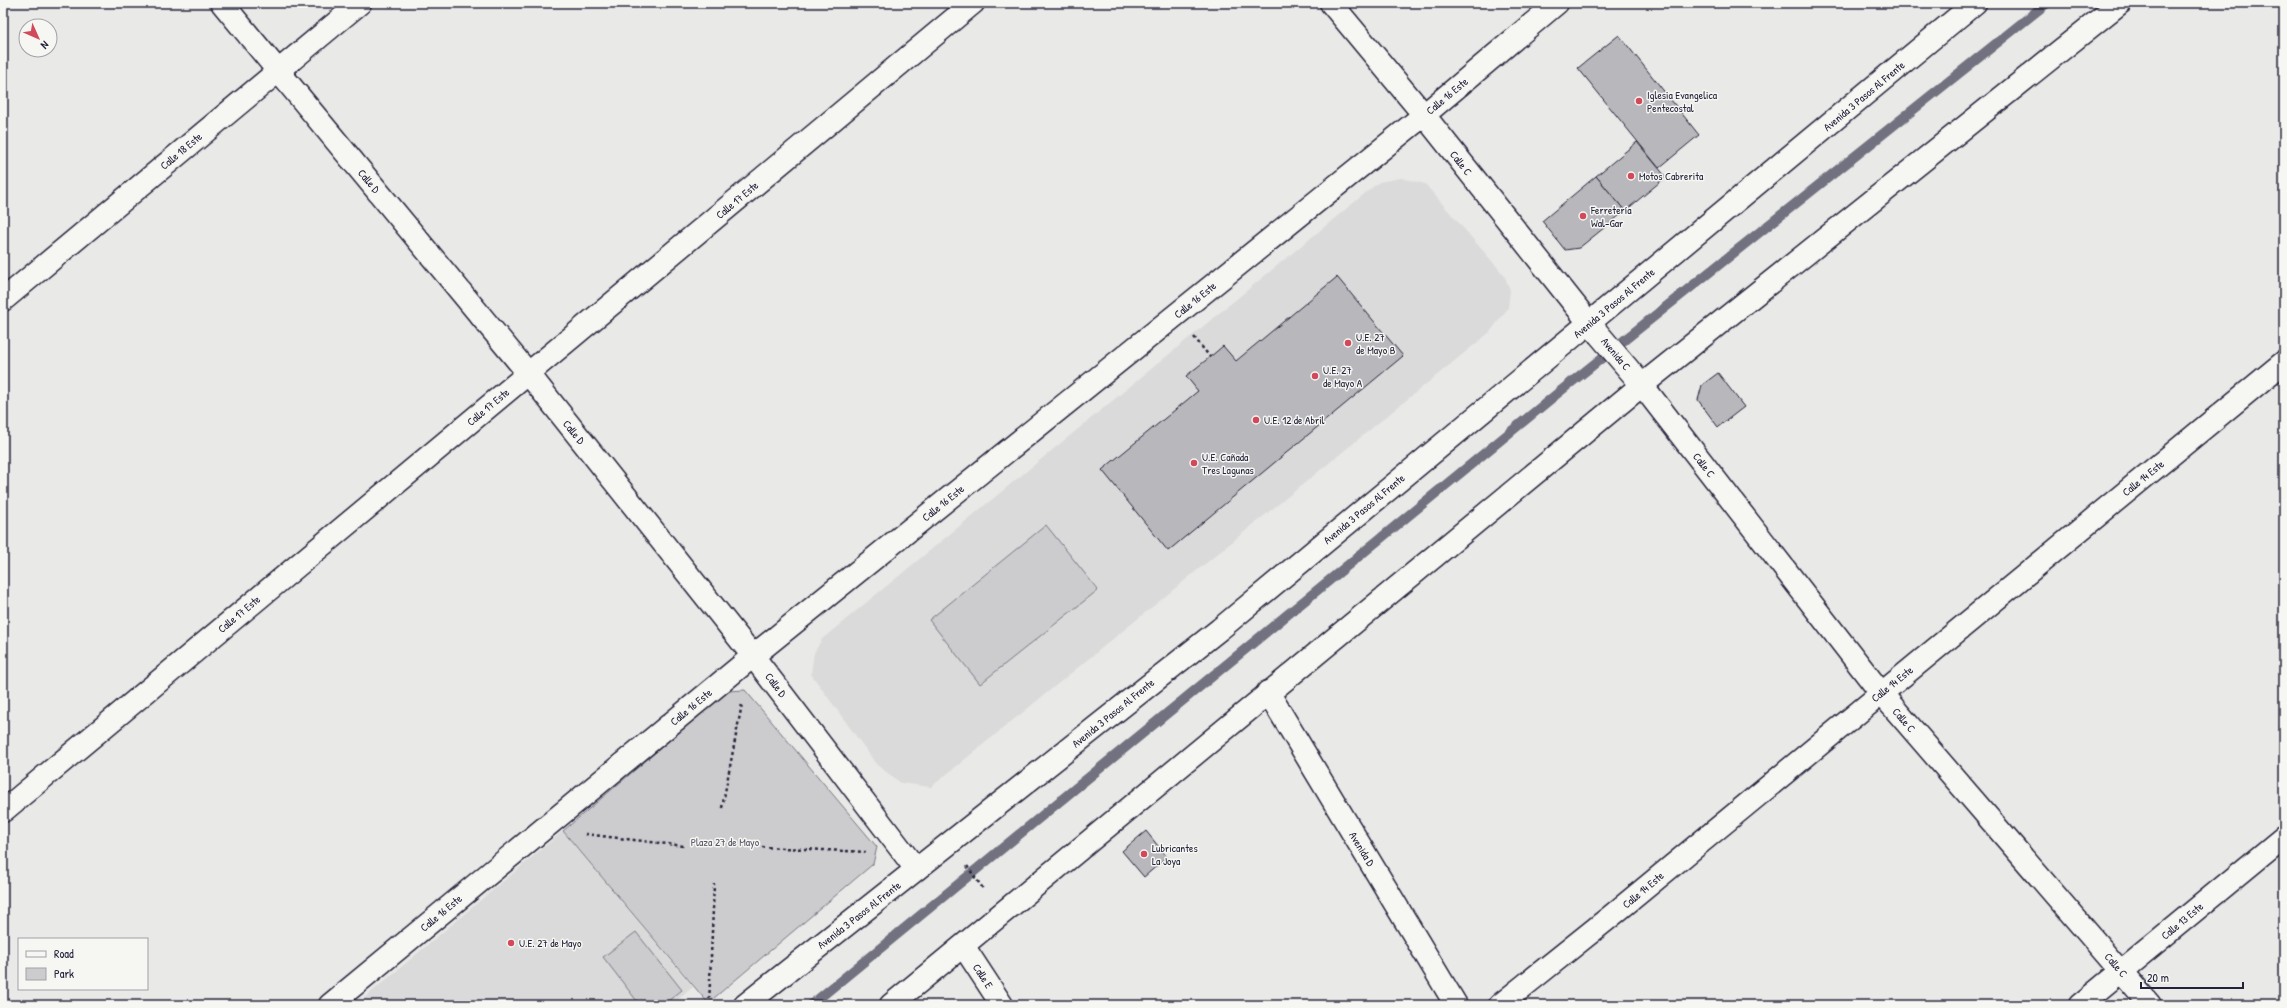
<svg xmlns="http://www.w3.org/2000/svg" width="2287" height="1008" font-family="'Patrick Hand',sans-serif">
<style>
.built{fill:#dadada}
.green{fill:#ccccce;stroke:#777784}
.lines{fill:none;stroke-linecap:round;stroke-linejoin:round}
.stream{stroke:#71717f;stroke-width:10}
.building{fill:#b8b8bc;stroke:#22223b}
.minor-casing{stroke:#22223b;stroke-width:25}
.tertiary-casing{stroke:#22223b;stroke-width:25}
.path{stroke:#22223b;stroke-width:2.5;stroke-dasharray:3 3;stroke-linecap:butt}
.minor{stroke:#f6f6f2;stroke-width:22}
.tertiary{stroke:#f6f6f2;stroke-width:22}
.poi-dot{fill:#d1495b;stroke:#f6f6f2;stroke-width:1.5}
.labels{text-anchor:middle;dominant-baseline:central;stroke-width:3;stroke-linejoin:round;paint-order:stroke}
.poi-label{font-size:11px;fill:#22223b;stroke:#f6f6f2;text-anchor:start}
.street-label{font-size:11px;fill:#22223b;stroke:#f6f6f2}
.park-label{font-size:11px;fill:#555567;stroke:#f6f6f2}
</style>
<rect width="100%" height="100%" fill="#e9e9e7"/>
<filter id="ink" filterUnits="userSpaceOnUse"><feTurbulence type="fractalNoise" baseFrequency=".025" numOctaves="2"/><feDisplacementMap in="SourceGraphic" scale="8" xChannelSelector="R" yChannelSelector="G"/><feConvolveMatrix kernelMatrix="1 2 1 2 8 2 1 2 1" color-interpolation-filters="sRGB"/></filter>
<g filter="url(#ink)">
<g class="built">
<polygon points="1401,178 1425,184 1504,275 1510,290 1508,308 1490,332 931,787 901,783 877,765 811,674 814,653 822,639 1379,182"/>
<polygon points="563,831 693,987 671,1005 356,1005"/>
</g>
<g class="green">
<polygon points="1046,525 1098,590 980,684 929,620"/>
<polygon points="745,690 877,847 873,864 708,1003 563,831 728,691"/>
<polygon points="636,932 682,990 663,1005 640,1005 603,957"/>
</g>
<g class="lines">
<polyline class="stream" points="811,1005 1558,393 2047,3"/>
</g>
<g class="building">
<polygon points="1619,35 1699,135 1659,168 1578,68"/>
<polygon points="1637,142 1666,177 1625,211 1596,176"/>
<polygon points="1596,176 1625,211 1579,248 1565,250 1542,221"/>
<polygon points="1337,277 1403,356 1168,551 1102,470 1198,391 1186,376 1210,357 1223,346 1236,361"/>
<polygon points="1718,373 1744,407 1718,427 1698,400 1702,385"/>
<polygon points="1146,831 1167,857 1144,877 1122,851"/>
</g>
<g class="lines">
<g class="minor-casing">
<g id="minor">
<polyline points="222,3 528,373 753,656 916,869"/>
<polyline points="1331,3 1424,115 1590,324 1642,385 1881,693 2150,1005"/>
<polyline points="3,300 360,3"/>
<polyline points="1268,692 1456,1005"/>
<polyline points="3,811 973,3"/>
<polyline points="964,947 1002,1005"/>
<polyline points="330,1005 753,656 1424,115 1557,3"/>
<polyline points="1500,1005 1610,917 2284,362"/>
<polyline points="2080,1005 2284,837"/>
</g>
</g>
<g class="tertiary-casing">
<g id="tertiary">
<polyline points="745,1005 1220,629 1975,3"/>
<polyline points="891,1005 1642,385 2120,3"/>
</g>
</g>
<g class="path">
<polyline points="1194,337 1210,357"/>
<polyline points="722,808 742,704"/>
<polyline points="585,834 684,846"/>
<polyline points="762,847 866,852"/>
<polyline points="967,866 984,890"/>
<polyline points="709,1005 714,884"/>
</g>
<use href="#minor" class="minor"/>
<use href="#tertiary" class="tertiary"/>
</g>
</g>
<g class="poi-dot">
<circle cx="1639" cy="101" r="4"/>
<circle cx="1631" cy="176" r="4"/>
<circle cx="1583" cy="216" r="4"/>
<circle cx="1348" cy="343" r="4"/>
<circle cx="1315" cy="376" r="4"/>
<circle cx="1256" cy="420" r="4"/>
<circle cx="1194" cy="463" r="4"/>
<circle cx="1144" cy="854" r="4"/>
<circle cx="511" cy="943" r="4"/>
</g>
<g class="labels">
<g class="poi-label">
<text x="1647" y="95">Iglesia Evangelica<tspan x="1647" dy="13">Pentecostal</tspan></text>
<text x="1639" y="176">Motos Cabrerita</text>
<text x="1591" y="210">Ferretería<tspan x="1591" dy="13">Wal-Gar</tspan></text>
<text x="1356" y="337">U.E. 27<tspan x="1356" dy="13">de Mayo B</tspan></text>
<text x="1323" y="370">U.E. 27<tspan x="1323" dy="13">de Mayo A</tspan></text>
<text x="1264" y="420">U.E. 12 de Abril</text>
<text x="1202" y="457">U.E. Cañada<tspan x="1202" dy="13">Tres Lagunas</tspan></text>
<text x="1152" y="848">Lubricantes<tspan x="1152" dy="13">La Joya</tspan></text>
<text x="519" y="943">U.E. 27 de Mayo</text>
</g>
<g class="street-label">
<text transform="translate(1447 96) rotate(-40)">Calle 16 Este</text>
<text transform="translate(1864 96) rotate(-40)">Avenida 3 Pasos Al Frente</text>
<text transform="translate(181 151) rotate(-40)">Calle 18 Este</text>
<text transform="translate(1461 163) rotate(52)">Calle C</text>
<text transform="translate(369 181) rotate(50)">Calle D</text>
<text transform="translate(737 200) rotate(-40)">Calle 17 Este</text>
<text transform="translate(1195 300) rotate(-39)">Calle 16 Este</text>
<text transform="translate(1614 303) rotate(-40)">Avenida 3 Pasos Al Frente</text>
<text transform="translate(1616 354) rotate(50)">Avenida C</text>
<text transform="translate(488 407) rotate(-40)">Calle 17 Este</text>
<text transform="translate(574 432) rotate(51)">Calle D</text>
<text transform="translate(1704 465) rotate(52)">Calle C</text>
<text transform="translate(2143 478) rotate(-39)">Calle 14 Este</text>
<text transform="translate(943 503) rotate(-39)">Calle 16 Este</text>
<text transform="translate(1364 509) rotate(-40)">Avenida 3 Pasos Al Frente</text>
<text transform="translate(239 614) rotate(-40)">Calle 17 Este</text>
<text transform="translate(1892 684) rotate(-39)">Calle 14 Este</text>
<text transform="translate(776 685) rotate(53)">Calle D</text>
<text transform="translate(691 707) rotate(-40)">Calle 16 Este</text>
<text transform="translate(1113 713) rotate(-39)">Avenida 3 Pasos Al Frente</text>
<text transform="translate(1904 720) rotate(49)">Calle C</text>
<text transform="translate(1362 849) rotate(59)">Avenida D</text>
<text transform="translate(1643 890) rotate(-40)">Calle 14 Este</text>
<text transform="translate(441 913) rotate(-40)">Calle 16 Este</text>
<text transform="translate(859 915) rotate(-38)">Avenida 3 Pasos Al Frente</text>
<text transform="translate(2182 921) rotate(-40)">Calle 13 Este</text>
<text transform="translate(2116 965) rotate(49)">Calle C</text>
<text transform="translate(983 976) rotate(57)">Calle E</text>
</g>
<g class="park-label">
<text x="725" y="842">Plaza 27 de Mayo</text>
</g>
</g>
<rect width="2287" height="1008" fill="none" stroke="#f6f6f2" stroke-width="16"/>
<rect x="8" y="8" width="2271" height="992" fill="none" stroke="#22223b" stroke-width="1.5" filter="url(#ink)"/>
<rect x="18" y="938" width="130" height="52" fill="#f6f6f2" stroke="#a1a1a9"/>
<rect x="26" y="951" width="20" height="6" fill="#f6f6f2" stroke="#a1a1a9"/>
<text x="54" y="958" font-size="12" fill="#22223b">Road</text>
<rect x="26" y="968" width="20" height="12" fill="#ccccce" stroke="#a1a1a9"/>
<text x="54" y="978" font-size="12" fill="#22223b">Park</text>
<g transform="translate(38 38) rotate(135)"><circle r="19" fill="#f6f6f2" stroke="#a1a1a9"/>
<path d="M0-3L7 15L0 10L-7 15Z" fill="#d1495b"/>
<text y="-6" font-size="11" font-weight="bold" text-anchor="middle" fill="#22223b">N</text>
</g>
<path d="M2141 982v6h102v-6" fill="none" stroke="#22223b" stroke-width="2"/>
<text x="2147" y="982" font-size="12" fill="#22223b" stroke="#f6f6f2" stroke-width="3" paint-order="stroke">20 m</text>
</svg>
